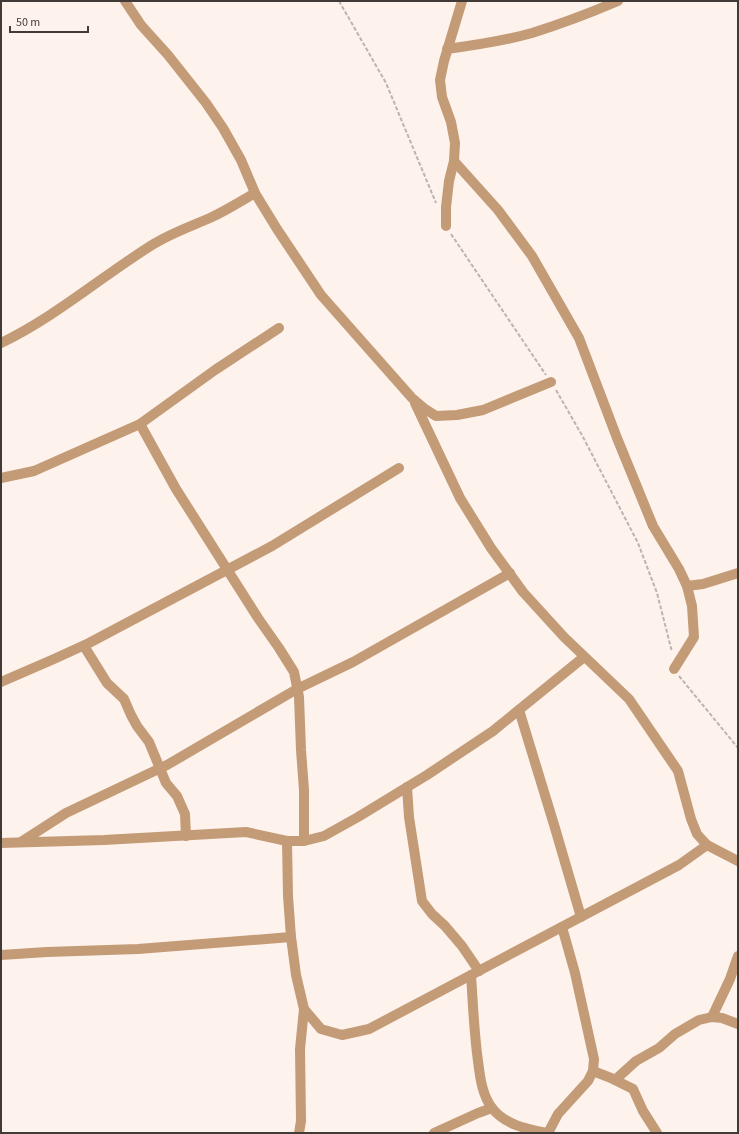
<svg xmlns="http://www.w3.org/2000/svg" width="739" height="1134" font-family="'Source Sans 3',sans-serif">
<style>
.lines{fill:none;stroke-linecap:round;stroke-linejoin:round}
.path{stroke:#beb4af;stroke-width:2;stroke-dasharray:4 2;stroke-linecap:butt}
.street{stroke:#c49b77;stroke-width:10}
</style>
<rect width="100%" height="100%" fill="#fef2ec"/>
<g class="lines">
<g class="path">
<polyline points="339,1 386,83 436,203"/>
<polyline points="451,234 546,375"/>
<polyline points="556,390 583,437 638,543 657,593 672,652"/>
<polyline points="679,676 738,748"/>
</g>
<g class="street">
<polyline points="125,1 141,25 168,55 206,103 223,128 241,160 255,193 277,229 321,295 412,398 425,409 436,416 457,415 483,410 551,382"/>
<path d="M 447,49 C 476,45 504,41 532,33 C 561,24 590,13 618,1"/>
<polyline points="454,161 498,210 532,256 579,338 617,438 653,526 679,569 687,586 692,606 694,637 674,669"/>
<polyline points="446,226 446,207 449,181 454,161 455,143 451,122 442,97 440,80 444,61 462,1"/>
<path d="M 1,343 C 55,317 101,277 152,245 C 171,233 192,226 212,217 C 227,210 241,201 255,193"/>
<polyline points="415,403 460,498 491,548 523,592 564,637 629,699 678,771 691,819 697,834 707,845 738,861"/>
<polyline points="140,424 176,489 258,618 279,648 294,672 299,697 301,750 304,790 304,841"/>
<polyline points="1,478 34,471 140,424 215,370 279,328"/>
<polyline points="687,586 703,584 738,573"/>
<polyline points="84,646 107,683 124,699 131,715 137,726 149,742 166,783 177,796 185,814 186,836"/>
<polyline points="1,682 54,659 89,643 272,546 399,468"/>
<polyline points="519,710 555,828 581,917"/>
<polyline points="407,787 409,817 422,901 432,914 445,926 462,946 479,971"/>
<polyline points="287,841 288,896 291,937 296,975 304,1009 321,1029 342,1035 369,1029 679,865 707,845"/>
<polyline points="21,842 66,813 167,765 297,689 353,662 510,573"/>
<polyline points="1,843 104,840 246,832 287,841 304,841 324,836 358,817 427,775 493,731 584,657"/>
<polyline points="1,955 47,952 138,949 291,937"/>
<path d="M 471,975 C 473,1004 474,1033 478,1061 C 480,1077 482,1095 492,1108 C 505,1125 527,1129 547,1133"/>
<polyline points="712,1017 730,979 738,956"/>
<polyline points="593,1071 611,1078 633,1089 643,1111 657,1133"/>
<polyline points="615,1080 636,1061 659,1048 675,1034 699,1020 712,1017 722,1018 738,1024"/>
<polyline points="299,1133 301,1121 300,1049 304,1009"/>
<polyline points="434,1133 478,1113 492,1108"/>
<polyline points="548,1133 558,1114 588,1081 593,1071 594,1059 575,973 562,927"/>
</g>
</g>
<rect width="739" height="1134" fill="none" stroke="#423a37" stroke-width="4"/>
<path d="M10 26v6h78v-6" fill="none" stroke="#423a37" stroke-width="2"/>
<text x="16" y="26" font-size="12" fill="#423a37" stroke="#fef2ec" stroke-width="3" paint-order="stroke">50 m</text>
</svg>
